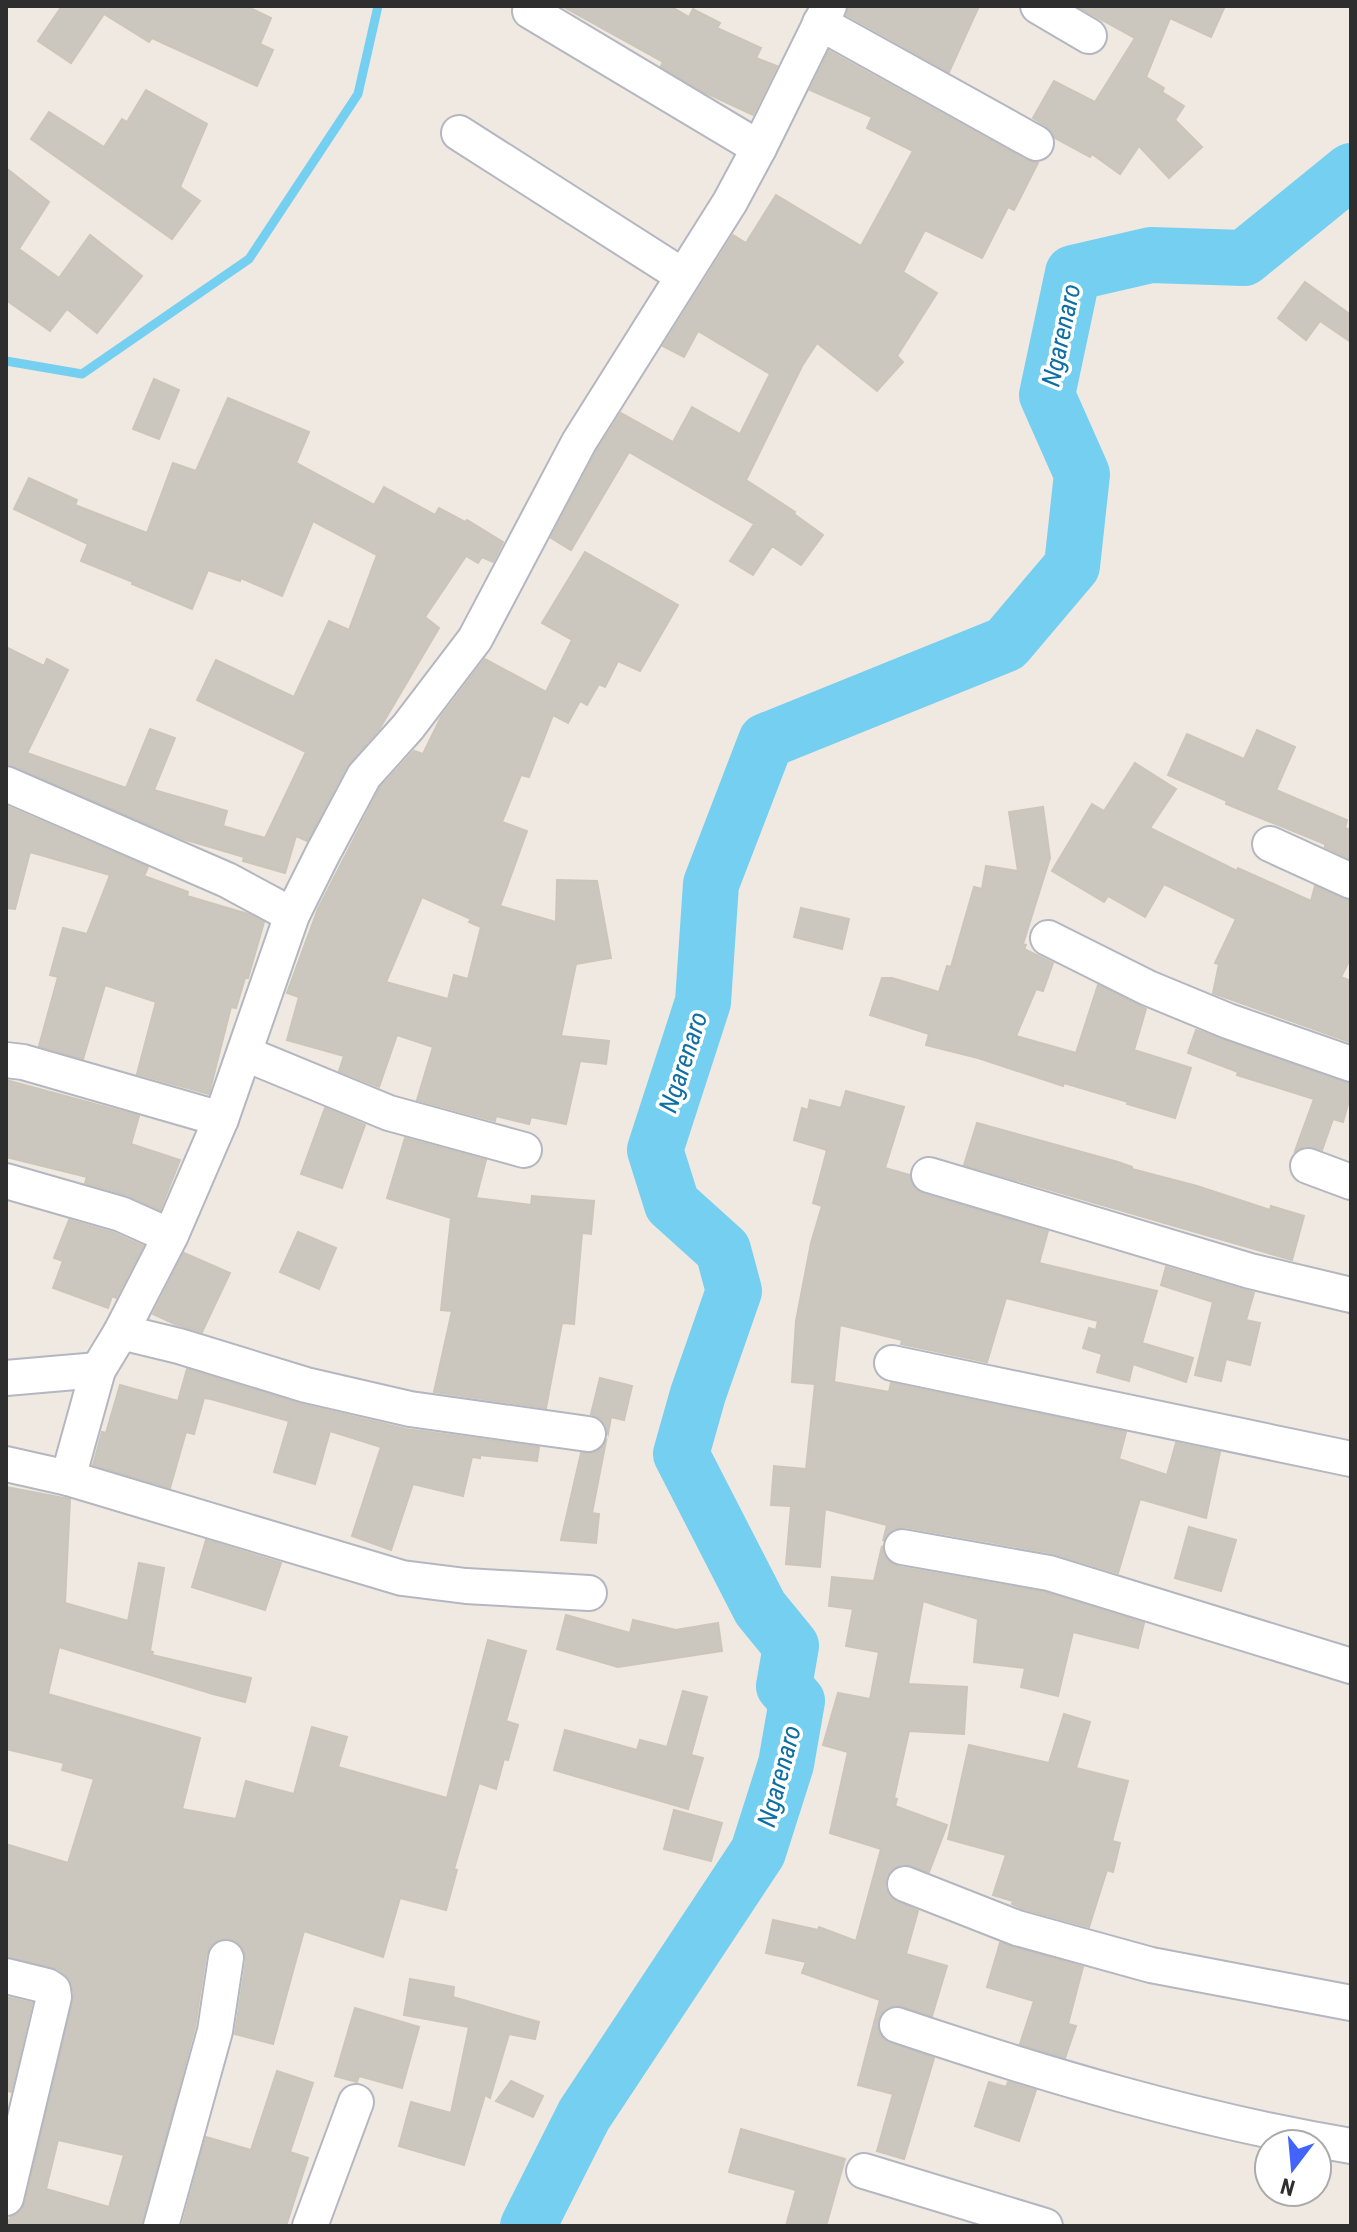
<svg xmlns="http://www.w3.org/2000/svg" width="1357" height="2232" font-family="'Roboto Condensed',sans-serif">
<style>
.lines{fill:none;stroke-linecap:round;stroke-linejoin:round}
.stream{stroke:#75cff0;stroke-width:9}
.river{stroke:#75cff0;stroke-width:56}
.building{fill:#cbc7bf;stroke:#cbc5ba;stroke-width:2;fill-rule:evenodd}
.minor-casing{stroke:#b4b7c1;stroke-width:38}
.minor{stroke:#fff;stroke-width:34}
.labels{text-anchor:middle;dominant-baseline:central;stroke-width:7;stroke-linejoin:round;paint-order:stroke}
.water-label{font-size:26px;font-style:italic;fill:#0d6fa3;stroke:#fff}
</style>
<rect width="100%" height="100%" fill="#efe9e1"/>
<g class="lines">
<polyline class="stream" points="6,361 82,374 249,259 358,94 378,6"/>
<polyline class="river" points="528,2226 584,2115 758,1852 786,1764 797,1701 784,1686 791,1646 760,1608 681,1454 698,1394 734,1291 723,1250 672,1204 655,1150 703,1002 711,884 766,741 1006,644 1072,566 1082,474 1047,395 1073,273 1151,255 1244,258 1351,171"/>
</g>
<g class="building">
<polygon points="62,6 246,6 271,18 260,44 273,50 257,86 152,38 149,42 104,14 71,63 38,41"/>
<polygon points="562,6 670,6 689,17 693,9 720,23 717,28 761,48 756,58 777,66 753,115 704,92 661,66 663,62"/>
<polygon points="849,6 979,6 949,72 847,15"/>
<polygon points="1077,6 1225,6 1211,37 1170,18 1146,77 1164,88 1162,92 1184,106 1175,120 1202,147 1169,178 1139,146 1120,174 1092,154 1090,157 1055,138 1046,126 1033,118 1054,81 1095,102 1135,38"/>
<polygon points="829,51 1026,160 1038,163 1014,210 1008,207 982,258 925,230 903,272 937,293 897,356 903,362 877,391 817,343 802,366 746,480 795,512 794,514 823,535 801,565 772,546 753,575 730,561 754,524 629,452 571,550 551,538 596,452 621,413 673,442 692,407 740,434 770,374 698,331 684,357 663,346 733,235 746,243 776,195 861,246 913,151 867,128 872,117 810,90"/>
<polygon points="146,90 207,124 180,187 200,201 172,239 31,139 49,112 104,147 122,119 127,122"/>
<polygon points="6,168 49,202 19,249 59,278 90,235 142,276 97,333 67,309 50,331 6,300"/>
<polygon points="1305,282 1351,315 1351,342 1320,321 1306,340 1278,318"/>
<polygon points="154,379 179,390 159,439 133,429"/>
<polygon points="228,398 309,432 296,463 374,505 384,487 435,515 439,508 465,522 467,520 503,542 493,562 482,557 478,563 466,556 425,617 439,628 380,728 346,767 307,841 296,836 285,873 243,861 244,857 183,839 6,764 6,647 44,666 47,659 68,670 27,753 126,788 150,729 175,738 154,790 227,811 223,826 265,838 306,752 197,700 216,660 294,697 329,621 349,630 377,555 313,521 282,596 241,578 240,581 208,570 192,609 132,584 133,582 81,561 88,544 14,509 29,478 77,500 75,505 147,533 173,463 196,471"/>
<path d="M 585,552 L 678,605 L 640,671 L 618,661 L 605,687 L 599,684 L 587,705 L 580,701 L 568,723 L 553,715 L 529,777 L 521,775 L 502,822 L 527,831 L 500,906 L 556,922 L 557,880 L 597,881 L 611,958 L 576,964 L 561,1036 L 609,1041 L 606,1064 L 580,1061 L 566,1124 L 531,1117 L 529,1124 L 496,1116 L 495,1121 L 417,1100 L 433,1047 L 397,1035 L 379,1087 L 339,1071 L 344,1056 L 287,1040 L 299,997 L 287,993 L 318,909 L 380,788 L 414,751 L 423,754 L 441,717 L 485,659 L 546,692 L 572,640 L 542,623 ZM 422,897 L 471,919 L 469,922 L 481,927 L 468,979 L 454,975 L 448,999 L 386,982 Z"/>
<polygon points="1257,730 1295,747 1276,790 1347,820 1345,828 1351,830 1351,859 1325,847 1325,844 1226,804 1227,801 1168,775 1187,734 1244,759"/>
<polygon points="1135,763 1176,789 1150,828 1237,871 1238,868 1311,901 1315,886 1351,901 1351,957 1341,977 1351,981 1350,1042 1213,993 1219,964 1215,963 1236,919 1164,884 1145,917 1108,896 1104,902 1052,871 1092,804 1104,811"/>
<polygon points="6,806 148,867 144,876 188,892 187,896 248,914 264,922 248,978 245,978 236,1008 231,1007 209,1094 137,1074 156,1002 105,985 83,1059 39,1046 58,977 50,975 63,928 87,934 110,875 30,852 15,909 6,908"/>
<polygon points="1043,807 1050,858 1023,944 1026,945 1024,949 1053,963 1043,991 1036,989 1016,1036 1076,1053 1098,985 1146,1009 1134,1050 1191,1068 1175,1118 1127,1104 1128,1102 1064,1083 1063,1086 978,1058 926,1045 929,1034 870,1015 882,978 892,978 939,992 947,966 951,967 974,887 982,889 986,866 1018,871 1009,812"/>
<polygon points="801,908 849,919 842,949 794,937"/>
<polygon points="1196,1030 1351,1083 1351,1093 1343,1122 1333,1119 1322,1150 1305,1146 1295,1151 1314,1099 1237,1075 1238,1072 1188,1053"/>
<polygon points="6,1080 139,1116 131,1144 180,1160 160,1210 127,1195 85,1183 87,1177 6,1157"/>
<polygon points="846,1091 904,1107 885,1168 910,1175 914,1188 923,1194 1048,1231 1039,1263 1157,1291 1142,1343 1193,1358 1186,1382 1133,1364 1129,1381 1097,1372 1102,1354 1083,1348 1089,1328 1096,1330 1098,1321 1006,1298 987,1362 901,1344 902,1340 840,1325 834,1382 889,1392 891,1383 1126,1432 1119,1459 1167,1475 1176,1443 1220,1452 1206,1518 1140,1499 1118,1573 1052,1553 905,1527 894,1529 883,1541 887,1525 825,1509 820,1567 786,1564 791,1506 771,1505 774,1466 806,1469 815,1384 792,1382 796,1321 811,1243 822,1206 813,1203 827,1150 794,1140 802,1108 808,1110 810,1100 841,1108"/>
<polygon points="325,1108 365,1125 342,1188 301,1174"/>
<polygon points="977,1123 1118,1162 1132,1167 1132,1169 1197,1186 1270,1210 1271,1206 1304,1216 1292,1260 964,1165"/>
<polygon points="405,1138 486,1160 476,1198 531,1205 532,1196 594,1201 591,1234 582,1233 574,1324 562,1323 546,1408 434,1392 452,1311 441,1310 451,1218 387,1198"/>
<polygon points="69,1220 114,1233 143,1246 116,1298 112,1296 108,1308 53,1288 63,1261 54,1258"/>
<polygon points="298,1232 336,1248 319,1289 280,1272"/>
<polygon points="184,1253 230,1273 202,1332 175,1324 153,1314"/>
<polygon points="1166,1267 1254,1293 1246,1320 1260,1323 1250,1365 1226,1359 1221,1381 1195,1375 1213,1302 1161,1285"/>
<polygon points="187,1369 300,1404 406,1429 539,1447 537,1461 480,1455 480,1458 472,1457 463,1496 413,1484 391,1550 352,1536 381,1447 330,1431 315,1484 274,1472 289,1421 211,1399 204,1398 194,1434 186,1432 170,1488 93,1465 102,1432 106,1433 120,1385 178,1401"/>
<polygon points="600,1378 632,1386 624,1420 611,1417 608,1434 601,1419 591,1414"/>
<polygon points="606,1441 592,1513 599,1514 596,1543 561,1540 581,1453 596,1452"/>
<path d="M 6,1487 L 70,1499 L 65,1603 L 128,1621 L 139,1563 L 164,1568 L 150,1651 L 153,1652 L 152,1655 L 251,1678 L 245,1702 L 213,1694 L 59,1647 L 48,1694 L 200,1738 L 182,1809 L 236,1819 L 246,1781 L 294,1794 L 312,1727 L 347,1737 L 338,1767 L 447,1798 L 488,1640 L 526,1651 L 506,1721 L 518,1725 L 508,1760 L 504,1759 L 496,1789 L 479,1783 L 454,1869 L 457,1870 L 446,1910 L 400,1898 L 383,1957 L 304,1931 L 273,2044 L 235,2034 L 246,1961 L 244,1950 L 238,1942 L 228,1938 L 218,1940 L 210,1946 L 206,1955 L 195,2027 L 142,2226 L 7,2226 L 10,2217 L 20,2212 L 25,2203 L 74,1995 L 70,1979 L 58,1969 L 6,1957 L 6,1844 L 68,1863 L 94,1779 L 62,1770 L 64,1763 L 6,1749 ZM 58,2140 L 124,2155 L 109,2207 L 46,2189 Z"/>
<polygon points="1189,1527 1236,1540 1221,1591 1175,1578"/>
<polygon points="206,1540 281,1563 265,1610 192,1587"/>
<polygon points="882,1546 884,1555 889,1562 899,1567 1044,1592 1144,1623 1138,1648 1073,1632 1058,1696 1021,1687 1025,1668 974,1662 978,1619 923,1601 908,1684 967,1687 964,1734 909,1731 894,1798 897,1799 895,1806 947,1825 929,1872 903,1864 893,1868 886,1877 885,1888 890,1897 918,1911 906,1954 947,1966 932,2016 894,2005 884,2010 878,2020 878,2030 883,2039 934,2058 904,2159 877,2151 893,2094 858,2085 880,2000 802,1973 806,1962 766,1953 773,1920 818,1930 819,1927 856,1941 881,1849 830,1833 848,1752 823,1745 838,1693 870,1699 879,1652 846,1646 853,1609 829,1606 832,1577 874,1581"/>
<polygon points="566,1615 630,1633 633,1620 676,1630 718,1623 722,1651 618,1667 557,1649"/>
<polygon points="683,1691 707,1697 691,1755 703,1758 688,1809 554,1770 565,1730 637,1750 640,1740 667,1747"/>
<polygon points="1064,1714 1090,1722 1076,1768 1128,1781 1112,1841 1120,1843 1113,1872 1107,1870 1089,1927 1023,1909 1012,1904 1013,1901 993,1895 1006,1855 948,1839 969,1745 1049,1763"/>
<polygon points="674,1810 722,1823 711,1861 664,1849"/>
<polygon points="1000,1943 1083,1967 1068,2024 1076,2026 1065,2058 1020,2044 1034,2001 987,1987"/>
<polygon points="410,1979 454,1987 453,1997 539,2022 535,2039 509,2034 490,2098 485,2095 464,2165 399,2146 411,2102 451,2113 469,2027 404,2015"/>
<polygon points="6,1997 32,2003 11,2092 6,2090"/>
<polygon points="355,2008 419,2027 402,2088 359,2076 357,2082 335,2076"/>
<polygon points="277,2071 313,2083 290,2152 308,2158 286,2226 182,2226 206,2137 251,2150"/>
<polygon points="511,2081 543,2096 533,2117 496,2101"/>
<polygon points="989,2082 1006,2087 1008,2082 1036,2090 1019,2141 975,2126"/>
<polygon points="741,2129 845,2159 826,2226 786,2226 796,2190 729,2172"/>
</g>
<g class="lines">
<g class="minor-casing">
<g id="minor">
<polyline points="1038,6 1089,36"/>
<polyline points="530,11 759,148"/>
<polyline points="820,23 1036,143"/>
<polyline points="459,133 683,276"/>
<polyline points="6,784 227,880 292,915"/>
<polyline points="1270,844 1351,881"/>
<polyline points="1048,938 1148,988 1228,1021 1351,1064"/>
<polyline points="246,1054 389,1113 524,1150"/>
<polyline points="6,1060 23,1062 221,1119"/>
<polyline points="1308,1166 1351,1182"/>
<polyline points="929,1175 1250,1271 1351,1295"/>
<polyline points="6,1181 121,1214 170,1236"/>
<polyline points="121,1332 179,1346 306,1385 410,1409 588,1434"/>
<polyline points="892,1363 1351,1459"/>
<polyline points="6,1378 98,1370"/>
<polyline points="6,1464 68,1478 402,1578 466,1586 589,1593"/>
<polyline points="68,1478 98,1370 121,1332 171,1235 221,1119 292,915 323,853 364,776 408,727 475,639 579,442 730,202 759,148 829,6"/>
<polyline points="902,1547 1049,1573 1351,1666"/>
<polyline points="905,1884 1017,1928 1151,1965 1351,2003"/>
<polyline points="6,1976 47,1986 53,1990 54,1997 6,2198"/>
<path d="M 897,2025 C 1046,2075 1196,2120 1351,2146"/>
<polyline points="864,2171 1045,2226"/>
<polyline points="161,2226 215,2031 226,1958"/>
<polyline points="310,2226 356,2102"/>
</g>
</g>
<use href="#minor" class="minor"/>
</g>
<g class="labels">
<g class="water-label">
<text transform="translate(1061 335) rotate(-78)">Ngarenaro</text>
<text transform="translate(683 1062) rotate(-72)">Ngarenaro</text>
<text transform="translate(779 1776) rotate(-75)">Ngarenaro</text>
</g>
</g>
<rect width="1357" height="2232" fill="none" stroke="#2e2e2e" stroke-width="16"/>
<g transform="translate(1293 2168) rotate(196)"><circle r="38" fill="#ffffff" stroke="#ababab" stroke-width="2"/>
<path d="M0-6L14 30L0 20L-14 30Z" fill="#4264fb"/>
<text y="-12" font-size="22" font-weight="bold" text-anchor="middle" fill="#2e2e2e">N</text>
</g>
</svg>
